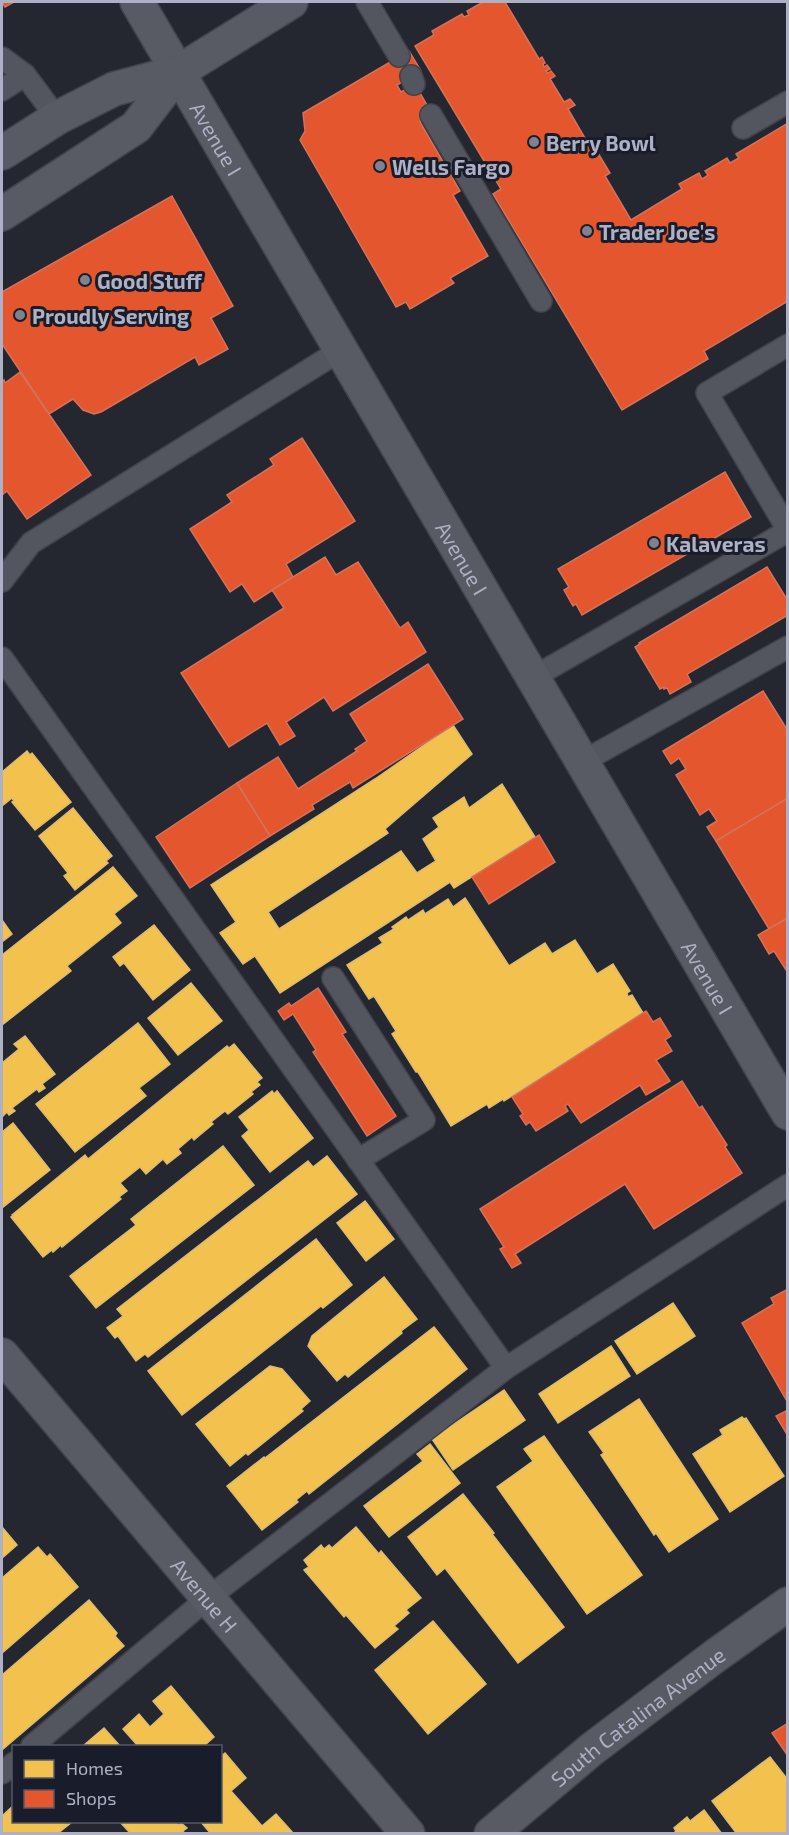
<svg xmlns="http://www.w3.org/2000/svg" width="789" height="1835" font-family="'Exo 2',sans-serif">
<style>
.homes{fill:#f2c14e;stroke:#ddbc71;stroke-width:1.5}
.shops{fill:#e4572e;stroke:#d4725b;stroke-width:1.5}
.lines{fill:none;stroke-linecap:round;stroke-linejoin:round}
.lane-casing{stroke:#41424a;stroke-width:24}
.secondary-casing{stroke:#42444d;stroke-width:36}
.lane{stroke:#54565f;stroke-width:21}
.secondary{stroke:#585a64;stroke-width:33}
.poi-dot{fill:#7d8190;stroke:#191c2a;stroke-width:2}
.labels{text-anchor:middle;dominant-baseline:central;stroke-width:6;stroke-linejoin:round;paint-order:stroke}
.street-label{font-size:21px;fill:#adb1c3;stroke:#191c2a}
.poi-label{font-size:21px;font-weight:bold;fill:#adb1c3;stroke:#191c2a;text-anchor:start}
</style>
<rect width="100%" height="100%" fill="#252730"/>
<g class="homes">
<polygon points="453,725 472,754 385,829 388,833 268,912 279,929 401,851 417,873 436,861 423,839 439,827 433,818 464,797 469,808 502,784 535,837 454,888 450,882 280,993 255,956 243,964 220,933 236,922 211,885 375,779"/>
<polygon points="27,751 30,755 32,753 71,802 35,830 12,802 14,801 12,798 2,806 2,772"/>
<polygon points="73,808 112,856 106,861 108,863 75,890 64,876 68,873 39,836"/>
<polygon points="113,867 137,896 114,914 121,923 67,966 71,971 2,1025 2,955"/>
<polygon points="465,898 509,966 545,943 552,954 575,940 597,974 613,964 630,991 627,993 628,997 632,995 643,1013 504,1101 503,1099 489,1108 487,1104 451,1126 418,1072 416,1072 392,1034 396,1031 374,996 369,999 347,965 383,943 379,938 394,929 392,927 406,917 408,920 423,910 425,914 448,899 453,907"/>
<polygon points="2,920 12,934 2,942"/>
<polygon points="154,925 190,970 153,1000 124,963 120,966 113,957"/>
<polygon points="191,983 222,1021 178,1055 148,1018"/>
<polygon points="138,1023 170,1064 139,1088 146,1096 75,1152 36,1104"/>
<polygon points="25,1036 55,1074 42,1084 45,1088 39,1092 37,1089 12,1108 15,1111 9,1115 7,1112 2,1117 2,1063 19,1049 14,1044"/>
<polygon points="234,1044 262,1078 257,1082 260,1085 251,1092 253,1094 228,1114 225,1111 211,1122 213,1124 194,1140 192,1137 178,1149 181,1153 167,1164 163,1159 146,1174 140,1167 120,1183 127,1191 119,1197 121,1199 62,1247 61,1245 53,1252 52,1250 43,1257 11,1217 13,1216 12,1215 85,1155 88,1159 227,1046 229,1048"/>
<polygon points="272,1091 274,1094 277,1091 313,1138 270,1172 242,1136 249,1130 239,1117"/>
<polygon points="13,1123 50,1170 2,1208 2,1132"/>
<polygon points="223,1146 254,1185 96,1308 70,1276 136,1225 131,1219"/>
<polygon points="327,1156 357,1194 148,1357 145,1354 136,1361 118,1336 115,1338 107,1328 123,1316 117,1309 308,1161 313,1167"/>
<polygon points="365,1201 394,1239 366,1261 337,1223"/>
<polygon points="316,1239 352,1285 323,1308 321,1306 182,1415 148,1371"/>
<polygon points="384,1277 417,1319 401,1331 402,1333 348,1377 345,1374 337,1381 308,1346 312,1336"/>
<polygon points="673,1303 695,1336 637,1374 615,1341"/>
<polygon points="434,1327 467,1369 309,1494 307,1491 296,1500 298,1502 262,1530 227,1486 264,1457 265,1458"/>
<polygon points="611,1346 630,1376 558,1423 539,1394"/>
<polygon points="270,1366 282,1369 310,1401 301,1409 303,1411 248,1455 246,1453 230,1466 196,1424"/>
<polygon points="504,1390 525,1420 453,1470 432,1439"/>
<polygon points="639,1399 718,1519 669,1552 656,1533 654,1535 601,1455 604,1453 589,1432"/>
<polygon points="742,1417 744,1419 746,1418 784,1476 730,1512 693,1454 723,1435 720,1430"/>
<polygon points="544,1436 642,1575 587,1614 497,1487 533,1461 524,1449"/>
<polygon points="430,1444 460,1483 389,1537 364,1506 423,1461 417,1454"/>
<polygon points="463,1494 494,1533 492,1534 564,1627 518,1663 445,1568 437,1575 408,1537"/>
<polygon points="2,1527 17,1545 2,1558"/>
<polygon points="356,1527 379,1554 381,1551 421,1598 406,1610 409,1613 394,1626 398,1629 375,1648 346,1615 344,1617 304,1570 309,1567 304,1560 321,1545 324,1549 329,1545 332,1548"/>
<polygon points="38,1547 47,1557 50,1554 78,1587 2,1653 2,1578"/>
<polygon points="89,1600 117,1633 115,1636 124,1646 2,1750 2,1675"/>
<polygon points="433,1621 486,1684 428,1734 375,1670"/>
<polygon points="171,1686 214,1737 205,1745 206,1746 138,1746 123,1729 139,1714 150,1727 164,1714 153,1701"/>
<polygon points="104,1728 120,1746 83,1746"/>
<polygon points="225,1753 246,1778 231,1791 262,1826 276,1814 294,1834 211,1834 201,1822 220,1822 220,1757"/>
<polygon points="770,1757 788,1780 788,1834 737,1834 712,1801"/>
<polygon points="14,1805 14,1822 72,1822 57,1834 2,1834 2,1816"/>
<polygon points="704,1810 722,1834 673,1834 676,1831 674,1828 687,1817 690,1821"/>
<polygon points="120,1822 175,1822 179,1825 181,1823 187,1828 183,1831 185,1834 131,1834"/>
</g>
<g class="shops">
<polygon points="2,2 14,2 5,7"/>
<polygon points="483,2 505,2 539,59 542,57 545,63 543,64 544,67 547,65 550,69 546,71 548,73 551,71 555,76 550,79 564,102 570,99 575,105 568,109 586,140 589,138 610,173 605,176 631,220 682,189 679,184 699,173 702,179 708,175 705,171 727,158 730,163 739,158 736,154 788,123 788,301 704,351 708,359 622,410 493,194 501,189 415,46 434,35 432,31 462,14 464,17 469,15 467,11"/>
<polygon points="409,51 421,71 397,85 401,92 415,84 432,114 420,122 460,191 453,195 488,256 450,278 454,283 410,309 406,302 396,307 300,140 305,131 303,113"/>
<polygon points="172,196 233,306 211,318 228,349 199,365 195,357 101,412 94,414 83,410 73,399 49,414 2,344 2,292"/>
<polygon points="20,372 91,475 27,519 7,491 2,495 2,382 4,380 5,383"/>
<polygon points="302,438 355,521 286,564 293,577 254,602 242,584 230,592 190,529 232,502 227,495 274,465 270,459"/>
<polygon points="725,472 751,517 582,615 576,604 573,606 564,590 569,587 558,569"/>
<polygon points="325,557 336,575 358,562 400,628 408,622 426,652 333,711 324,697 286,722 295,736 280,745 267,723 229,747 181,673 284,608 272,590"/>
<polygon points="767,567 788,601 788,615 687,674 691,682 670,694 667,688 664,689 664,687 660,689 635,647 640,644 639,643"/>
<polygon points="428,664 463,719 353,788 350,782 312,805 314,809 270,836 237,783 278,757 298,789 357,751 355,749 367,741 350,714"/>
<polygon points="763,691 788,731 788,798 716,841 707,827 717,821 709,809 700,815 676,775 686,769 679,758 671,764 663,751"/>
<polygon points="237,783 270,836 190,888 156,837"/>
<polygon points="788,798 788,918 769,929 716,841"/>
<polygon points="539,835 555,862 489,904 472,877"/>
<polygon points="788,918 788,973 774,951 769,954 758,935"/>
<polygon points="318,988 346,1032 342,1034 396,1116 367,1136 313,1052 316,1050 293,1014 284,1020 278,1011 289,1003 291,1006"/>
<polygon points="646,1011 653,1022 660,1018 671,1036 665,1040 672,1051 656,1060 670,1081 646,1095 640,1085 581,1123 568,1104 565,1106 568,1111 536,1131 530,1122 526,1125 520,1116 523,1114 512,1097"/>
<polygon points="682,1081 699,1108 702,1106 727,1145 725,1147 742,1173 654,1229 625,1184 515,1254 521,1263 512,1268 500,1249 504,1247 480,1209"/>
<polygon points="788,1289 788,1403 742,1323 774,1304 771,1298"/>
<polygon points="788,1410 788,1436 776,1416"/>
<polygon points="788,1723 788,1756 772,1733"/>
</g>
<g class="lines">
<g class="lane-casing">
<g id="lane">
<polyline points="367,2 399,56"/>
<polyline points="2,58 25,75 57,118"/>
<polyline points="411,76 414,84"/>
<polyline points="2,90 25,75"/>
<polyline points="431,115 541,301"/>
<polyline points="743,128 788,102"/>
<polyline points="788,345 707,393 788,530"/>
<polyline points="2,581 31,543 341,350"/>
<polyline points="2,658 506,1368"/>
<polyline points="532,678 788,531"/>
<polyline points="582,762 788,647"/>
<polyline points="333,978 424,1120 358,1160"/>
<polyline points="32,1746 208,1598 506,1368 788,1185"/>
<polyline points="2,1773 14,1763"/>
</g>
</g>
<g class="secondary-casing">
<g id="secondary">
<path id="s1" d="M 137,2 L 788,1113"/>
<polyline points="2,153 57,118 114,89 178,72 291,2"/>
<polyline points="2,214 136,127 178,72"/>
<path id="s2" d="M 2,1355 L 408,1834"/>
<path id="s3" d="M 491,1834 L 592,1749 L 715,1656 L 788,1604"/>
</g>
</g>
<use href="#lane" class="lane"/>
<use href="#secondary" class="secondary"/>
</g>
<g class="poi-dot">
<circle cx="534" cy="142" r="6"/>
<circle cx="380" cy="166" r="6"/>
<circle cx="587" cy="231" r="6"/>
<circle cx="85" cy="280" r="6"/>
<circle cx="20" cy="315" r="6"/>
<circle cx="654" cy="543" r="6"/>
</g>
<g class="labels">
<g class="street-label">
<text stroke="none"><textPath href="#s1" startOffset="158">Avenue I</textPath></text>
<text stroke="none"><textPath href="#s1" startOffset="644">Avenue I</textPath></text>
<text stroke="none"><textPath href="#s1" startOffset="1130">Avenue I</textPath></text>
<text stroke="none"><textPath href="#s2" startOffset="314">Avenue H</textPath></text>
<text stroke="none"><textPath href="#s3" startOffset="188">South Catalina Avenue</textPath></text>
</g>
<g class="poi-label">
<text x="546" y="142">Berry Bowl</text>
<text x="392" y="166">Wells Fargo</text>
<text x="599" y="231">Trader Joe's</text>
<text x="97" y="280">Good Stuff</text>
<text x="32" y="315">Proudly Serving</text>
<text x="666" y="543">Kalaveras</text>
</g>
</g>
<rect width="789" height="1835" fill="none" stroke="#adb1c3" stroke-width="6"/>
<rect x="12" y="1745" width="210" height="78" fill="#191c2a" stroke="#545867" stroke-width="1.5"/>
<rect x="24" y="1760" width="30" height="18" fill="#f2c14e" stroke="#545867" stroke-width="1.5"/>
<text x="66" y="1775" font-size="18" fill="#adb1c3">Homes</text>
<rect x="24" y="1790" width="30" height="18" fill="#e4572e" stroke="#545867" stroke-width="1.5"/>
<text x="66" y="1805" font-size="18" fill="#adb1c3">Shops</text>
</svg>
